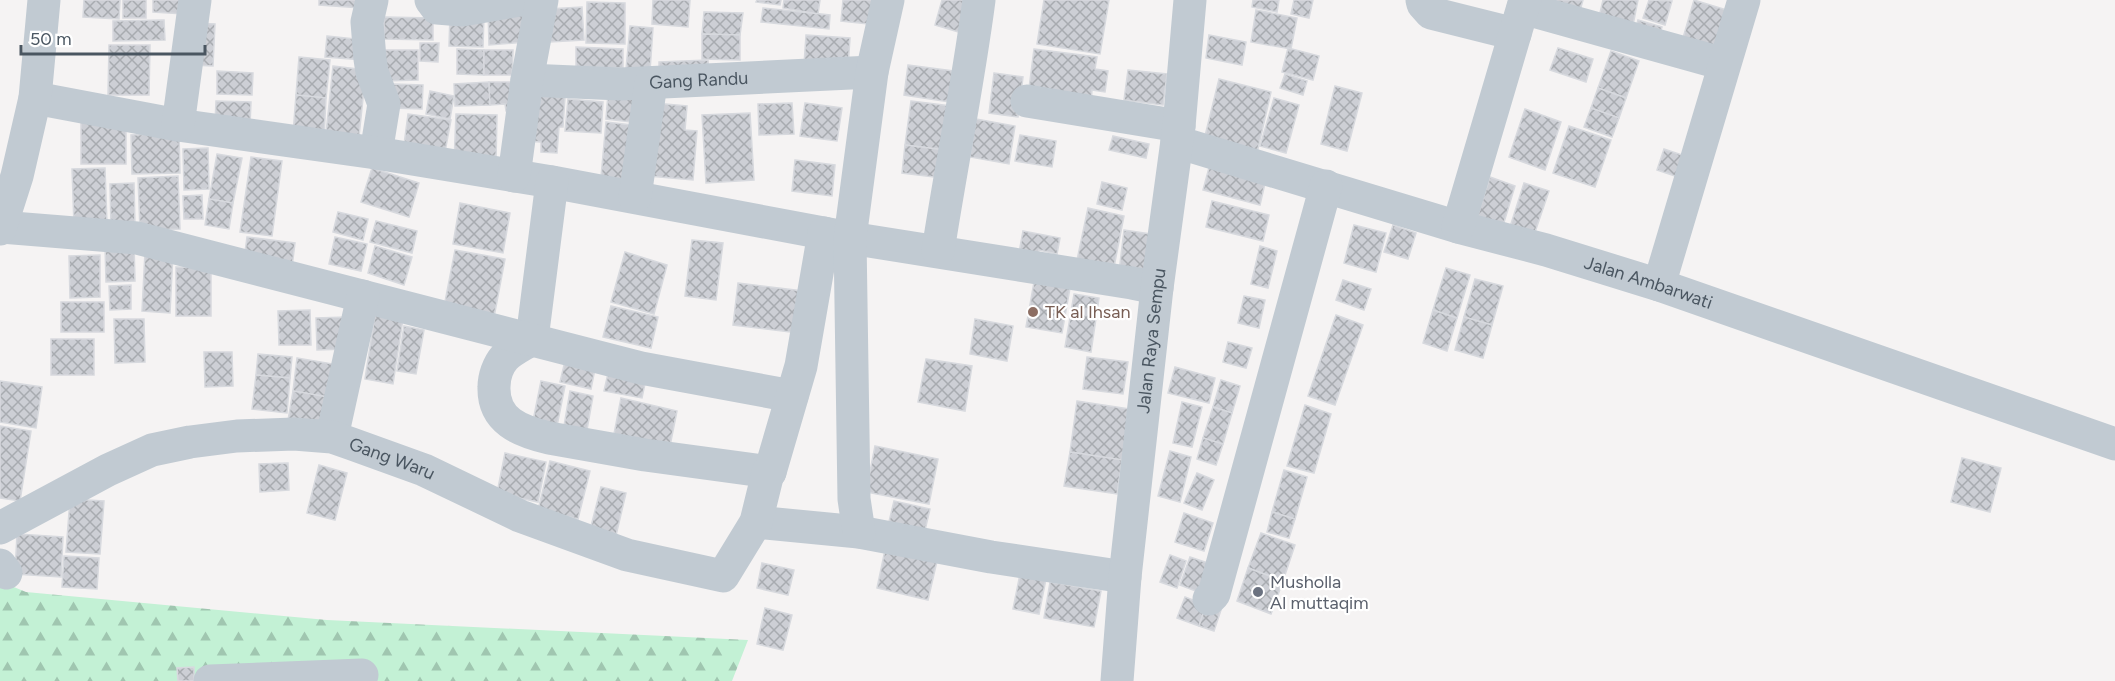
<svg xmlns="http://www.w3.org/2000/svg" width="2115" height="681" font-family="Figtree,sans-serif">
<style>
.forest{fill:url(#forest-firs)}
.building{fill:url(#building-cross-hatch);stroke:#d7d9de;stroke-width:1.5}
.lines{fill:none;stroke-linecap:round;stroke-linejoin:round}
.minor{stroke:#c1cad2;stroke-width:33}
.education-dot{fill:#8d6e63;stroke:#fff;stroke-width:2}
.worship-dot{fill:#6b7280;stroke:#fff;stroke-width:2}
.labels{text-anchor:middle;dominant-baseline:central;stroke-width:4.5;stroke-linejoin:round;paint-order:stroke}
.street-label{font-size:18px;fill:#4a5661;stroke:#fff}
.education-label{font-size:18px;fill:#785e54;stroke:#fff;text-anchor:start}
.worship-label{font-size:18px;fill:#5b616d;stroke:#fff;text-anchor:start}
</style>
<defs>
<pattern id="forest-firs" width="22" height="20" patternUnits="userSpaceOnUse" patternTransform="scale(1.5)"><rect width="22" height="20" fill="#c3f1d5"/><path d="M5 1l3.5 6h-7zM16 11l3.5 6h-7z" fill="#a0c6b0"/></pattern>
<pattern id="building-cross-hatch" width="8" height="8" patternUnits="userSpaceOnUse" patternTransform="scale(1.5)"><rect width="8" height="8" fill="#cdcfd5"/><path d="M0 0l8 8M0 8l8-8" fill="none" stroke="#a8abb0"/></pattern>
</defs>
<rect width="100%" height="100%" fill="#f5f3f3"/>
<polygon class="forest" points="0,577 4,583 26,592 327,620 748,640 732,681 0,681"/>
<g class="building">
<polygon points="84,0 120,0 119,19 83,17"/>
<rect x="123" y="0" width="23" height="18"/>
<polygon points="153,0 184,0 184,14 153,12"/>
<polygon points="319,0 362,0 361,8 319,5"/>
<polygon points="653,0 690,0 688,27 652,24"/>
<polygon points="757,0 781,0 780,5 756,2"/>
<polygon points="784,0 820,0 818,14 783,8"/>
<polygon points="843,0 881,0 878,25 841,21"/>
<polygon points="942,0 972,0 962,33 935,25"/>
<polygon points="1044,0 1109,0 1100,54 1037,44"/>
<polygon points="1253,0 1279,0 1277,12 1252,7"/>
<polygon points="1294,0 1313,0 1309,18 1291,14"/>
<polygon points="1540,0 1583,0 1578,18"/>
<polygon points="1603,0 1638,0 1633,25 1599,17"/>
<polygon points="1649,0 1672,1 1665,25 1643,18"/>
<polygon points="1694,0 1730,11 1719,48 1683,38"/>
<polygon points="587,2 625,3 625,44 586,43"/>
<polygon points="582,7 584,40 550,42 548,9"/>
<polygon points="524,8 526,42 489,45 488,10"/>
<polygon points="763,8 830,15 829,29 761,22"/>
<polygon points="1256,10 1297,18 1291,49 1251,42"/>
<polygon points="704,12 743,13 740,35 702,34"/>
<polygon points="450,14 484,15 483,47 449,46"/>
<polygon points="384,17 433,18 433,40 384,39"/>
<polygon points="164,20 165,40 113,41 113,21"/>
<polygon points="1638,20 1662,27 1657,42 1634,36"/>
<polygon points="194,23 215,24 213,66 192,65"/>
<polygon points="630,26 653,28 650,71 626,69"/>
<polygon points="702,34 740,35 740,60 702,59"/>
<polygon points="806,35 850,38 848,68 804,65"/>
<polygon points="1209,35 1246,42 1242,65 1206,58"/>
<polygon points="327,36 364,40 363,60 325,57"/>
<polygon points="420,43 439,43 438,62 420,61"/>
<polygon points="109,45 150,45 149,95 108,95"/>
<polygon points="576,47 623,49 623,68 576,67"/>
<polygon points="1288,48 1319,56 1313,80 1282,72"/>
<polygon points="1558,48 1593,59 1586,82 1550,70"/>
<polygon points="457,49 484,50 484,75 457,74"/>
<polygon points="1034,49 1097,57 1095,69 1108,71 1105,92 1092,90 1091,104 1028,96"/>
<polygon points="382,50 418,50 418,80 383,81"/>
<polygon points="484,50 513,50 512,75 484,75"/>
<polygon points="1611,51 1639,61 1626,98 1598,88"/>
<polygon points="299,57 330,60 326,98 296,95"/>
<polygon points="708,60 709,77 659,79 659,62"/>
<polygon points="908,65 961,72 956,103 904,95"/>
<polygon points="333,66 366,70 358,146 325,143"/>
<polygon points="1128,70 1167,74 1163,105 1124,100"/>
<polygon points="217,71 253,73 252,95 217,94"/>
<polygon points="994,73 1023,77 1018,117 989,113"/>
<polygon points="1285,74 1307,81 1303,95 1280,88"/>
<polygon points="1219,79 1271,92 1257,153 1204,140"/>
<polygon points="489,82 490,105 455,106 454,84"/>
<polygon points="489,82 515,82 516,110 506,111 505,104 490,105"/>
<polygon points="393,84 423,85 422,109 392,108"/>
<polygon points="1335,86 1362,93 1347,151 1321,144"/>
<polygon points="1598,88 1626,98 1619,118 1591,108"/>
<polygon points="430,91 454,96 450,119 426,114"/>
<polygon points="608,93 643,97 640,123 606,119"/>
<polygon points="296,95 326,98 324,137 293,134"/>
<polygon points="528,95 565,97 563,127 559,127 557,153 541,152 541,142 525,141"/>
<polygon points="1274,98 1299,105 1286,153 1260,146"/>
<polygon points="568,99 603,102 601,133 565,131"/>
<polygon points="216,101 251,102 250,125 215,123"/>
<polygon points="911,101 951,106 945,150 905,145"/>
<polygon points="654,103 687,106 685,130 697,131 693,180 649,176"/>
<polygon points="792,103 794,134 759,135 758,104"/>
<polygon points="805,103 842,108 837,141 800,136"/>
<polygon points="1591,108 1619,118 1612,137 1584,127"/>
<polygon points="1525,109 1561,122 1545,170 1509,157"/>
<polygon points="750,113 754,180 706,183 702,115"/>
<polygon points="408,114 451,120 445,152 404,145"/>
<polygon points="456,114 497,115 496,161 454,163"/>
<polygon points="126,118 126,164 81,164 81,119"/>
<polygon points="976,119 1015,126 1009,164 970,157"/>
<polygon points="606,122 640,126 635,181 601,177"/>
<polygon points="1569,126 1611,140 1595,187 1553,173"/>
<polygon points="179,133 180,173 132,174 131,135"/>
<polygon points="1020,135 1056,141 1052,167 1015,161"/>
<polygon points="1113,136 1149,144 1146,158 1109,150"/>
<polygon points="905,145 945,150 942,178 902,173"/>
<polygon points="208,148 209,189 184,190 183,149"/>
<polygon points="1664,149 1694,159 1687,180 1657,170"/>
<polygon points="217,154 242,158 233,203 209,199"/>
<polygon points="251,157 282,161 272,236 240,232"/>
<polygon points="795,160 835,165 832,196 792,191"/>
<polygon points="1210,164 1266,179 1260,205 1203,190"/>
<polygon points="105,168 107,224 74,225 72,169"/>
<polygon points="372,168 419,183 409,217 361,202"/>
<polygon points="178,176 180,229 140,230 138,178"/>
<polygon points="1490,177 1515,186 1502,229 1476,221"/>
<polygon points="1102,182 1127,188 1122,210 1097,204"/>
<polygon points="134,183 135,226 111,227 110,184"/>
<polygon points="1524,183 1549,191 1533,238 1509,230"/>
<polygon points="202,195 203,219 184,219 183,196"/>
<polygon points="209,199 233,203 229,229 205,225"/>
<polygon points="1212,201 1269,215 1263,241 1206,227"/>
<polygon points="460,203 510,213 503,253 453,244"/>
<polygon points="1088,208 1124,216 1114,267 1077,260"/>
<polygon points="338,212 368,219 363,240 333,232"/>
<polygon points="376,221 417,231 412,253 370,242"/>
<polygon points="1354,225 1386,233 1376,272 1344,263"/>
<polygon points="1393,225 1416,233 1408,259 1384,252"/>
<polygon points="1124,230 1157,235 1152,276 1119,272"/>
<polygon points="1023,231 1060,238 1057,254 1039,250 1037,262 1018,258"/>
<polygon points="247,237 295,243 292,267 244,260"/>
<polygon points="335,237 367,244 361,271 329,264"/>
<polygon points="692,240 723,243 716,300 685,296"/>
<polygon points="134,244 135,281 106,282 105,245"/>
<polygon points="375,246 412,257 404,285 368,273"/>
<polygon points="1260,246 1277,251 1268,288 1251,284"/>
<polygon points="455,250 505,259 494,317 444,307"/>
<polygon points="145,252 173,253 170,313 142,311"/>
<polygon points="625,252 667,265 654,314 611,302"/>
<polygon points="100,255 100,297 70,298 69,256"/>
<polygon points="176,267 211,268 211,316 176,316"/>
<polygon points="1446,268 1470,275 1457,318 1433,310"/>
<polygon points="1475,279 1503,286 1492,325 1464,317"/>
<polygon points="1343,280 1371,289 1364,310 1336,300"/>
<polygon points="1034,282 1070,288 1062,333 1026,327"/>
<polygon points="738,283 803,291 798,333 733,325"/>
<polygon points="131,285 131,309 110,310 109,286"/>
<polygon points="1074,294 1099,298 1091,352 1065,347"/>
<polygon points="1244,296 1265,300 1259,328 1238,323"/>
<rect x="61" y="302" width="43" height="30"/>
<polygon points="611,306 658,317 651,348 603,337"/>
<polygon points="310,310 311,345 279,345 278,311"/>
<polygon points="1433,310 1457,318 1447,351 1423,343"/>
<polygon points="375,315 403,319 393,384 365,379"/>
<polygon points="1336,315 1363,325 1335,405 1308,396"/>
<polygon points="347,317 347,349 317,350 316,318"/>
<polygon points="1464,317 1492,325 1483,358 1455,350"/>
<polygon points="114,319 144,319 145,362 115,363"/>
<polygon points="975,319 1013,326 1007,361 970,354"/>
<polygon points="404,326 424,330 416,374 397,371"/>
<rect x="51" y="339" width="43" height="36"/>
<polygon points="1228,342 1252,348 1246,368 1223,362"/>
<polygon points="204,352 232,352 233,386 205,387"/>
<polygon points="258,354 292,357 290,378 256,375"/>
<polygon points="566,357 596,364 591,389 560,382"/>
<polygon points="1087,357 1128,362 1123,394 1083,389"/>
<polygon points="297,358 333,364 328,397 293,391"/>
<polygon points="926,359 972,366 965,411 918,402"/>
<polygon points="610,365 647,374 642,398 604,391"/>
<polygon points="1175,367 1215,378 1209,403 1168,393"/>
<polygon points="256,375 290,378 287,413 252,409"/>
<polygon points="1221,380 1240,386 1232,413 1213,407"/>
<polygon points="0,381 42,387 36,428 0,422"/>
<polygon points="541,381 565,386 557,426 533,421"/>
<polygon points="293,391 328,397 323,431 287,426"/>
<polygon points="570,391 593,396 587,430 564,426"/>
<polygon points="621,398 677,411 670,446 614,434"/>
<polygon points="1077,401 1129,409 1122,460 1070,452"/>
<polygon points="1182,402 1202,407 1192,447 1173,443"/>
<polygon points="1305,405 1331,414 1314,473 1287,466"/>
<polygon points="1213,407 1232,413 1223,444 1203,438"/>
<polygon points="0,426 31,431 20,501 0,498"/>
<polygon points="1203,438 1223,444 1216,465 1197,459"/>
<polygon points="875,446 938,459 929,504 866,492"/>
<polygon points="1170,451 1191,457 1180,502 1158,496"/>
<polygon points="1070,452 1122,460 1117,494 1064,486"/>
<polygon points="505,453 546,462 538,502 497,493"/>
<polygon points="1962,458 2001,468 1990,512 1951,502"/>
<polygon points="550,461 590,471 578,519 538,510"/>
<polygon points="288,463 289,490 260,492 259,464"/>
<polygon points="319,465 347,473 335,520 307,513"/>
<polygon points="1284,470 1307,477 1295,519 1272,512"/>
<polygon points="1197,473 1214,480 1202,510 1184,503"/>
<polygon points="601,487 626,493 614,544 588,538"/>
<polygon points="70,499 104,501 100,554 66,552"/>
<polygon points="894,501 930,509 922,543 886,534"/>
<polygon points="1272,512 1295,519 1289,538 1267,532"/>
<polygon points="1184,513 1213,523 1204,551 1175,542"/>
<polygon points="1261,533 1295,545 1283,581 1248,568"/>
<polygon points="17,534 63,537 61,577 15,574"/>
<polygon points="885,550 937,561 928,600 877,588"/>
<polygon points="1170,555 1186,561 1177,588 1160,582"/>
<polygon points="64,556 99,558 97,589 62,587"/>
<polygon points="1190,557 1211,564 1201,593 1180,585"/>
<polygon points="762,563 794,570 788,595 757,588"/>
<polygon points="1248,568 1283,581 1271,614 1237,601"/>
<polygon points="1020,574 1046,579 1039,614 1013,609"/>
<polygon points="1050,582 1101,591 1094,627 1044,618"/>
<polygon points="1185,597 1206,605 1199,626 1177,618"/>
<polygon points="1206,605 1221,610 1214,631 1199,626"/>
<polygon points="765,608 792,615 783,650 757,644"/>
<polygon points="194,667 194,681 178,681 177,668"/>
</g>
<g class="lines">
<g class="minor">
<polyline points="372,0 367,22 370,59 372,72 384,104 376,153"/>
<polyline points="431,0 437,8 462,10 520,0"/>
<polyline points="1422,0 1423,4 1431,13 1515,34"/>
<polyline points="1523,8 1724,64"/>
<path id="s1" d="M 527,80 L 621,84 L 872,72"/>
<polyline points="35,98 178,125 376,153 552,182 850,238 1132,283 1157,288"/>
<polyline points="1027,101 1179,126"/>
<polyline points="178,125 195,0"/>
<path id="s2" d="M 1177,142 L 1458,227 L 1546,250 L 1659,285 L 2115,444"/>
<polyline points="514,176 527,80 542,0"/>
<path d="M 552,182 L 532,339 C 523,345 512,350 505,357 C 498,365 494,377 494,387 C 493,421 520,431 549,438 L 645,455 L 770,472"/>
<polyline points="635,197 651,83"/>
<polyline points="0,227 137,238 641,368 792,396"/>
<polyline points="1458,227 1525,0"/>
<polyline points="0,229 17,176 35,98 44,0"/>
<path d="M 938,251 C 951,167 968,84 979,0"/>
<polyline points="1659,285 1744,0"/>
<polyline points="332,437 363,296"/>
<polyline points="756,522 859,532 991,557 1125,577"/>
<path id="s3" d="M 0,528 L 108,470 L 152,450 L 190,442 L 237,436 L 294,434 L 332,437 L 352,444 L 424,470 L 520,516 L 627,555 L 723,576 L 756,522 L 768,473 L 770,472 L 801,366 L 824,233"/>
<polyline points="859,532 854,499 850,238 872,72 888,0"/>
<polyline points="0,565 6,573"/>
<polyline points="1209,599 1214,594 1326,186"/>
<polyline points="210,681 362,675"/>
<path id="s4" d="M 1117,681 L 1125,577 L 1157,288 L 1179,126 L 1190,0"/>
</g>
</g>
<circle class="education-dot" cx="1033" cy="312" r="6"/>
<circle class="worship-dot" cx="1258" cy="592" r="6"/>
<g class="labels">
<g class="street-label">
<text stroke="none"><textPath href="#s1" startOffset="172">Gang Randu</textPath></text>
<text stroke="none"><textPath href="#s2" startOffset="492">Jalan Ambarwati</textPath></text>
<text stroke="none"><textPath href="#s4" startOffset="342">Jalan Raya Sempu</textPath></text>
<text stroke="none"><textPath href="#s3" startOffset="416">Gang Waru</textPath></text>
</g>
<g class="education-label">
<text x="1045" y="312">TK al Ihsan</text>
</g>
<g class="worship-label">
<text x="1270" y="582">Musholla<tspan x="1270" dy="21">Al muttaqim</tspan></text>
</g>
</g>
<path d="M21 45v9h184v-9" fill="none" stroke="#4a5661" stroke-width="3"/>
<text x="30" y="45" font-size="18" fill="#4a5661" stroke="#ffffff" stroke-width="4.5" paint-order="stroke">50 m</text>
</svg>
